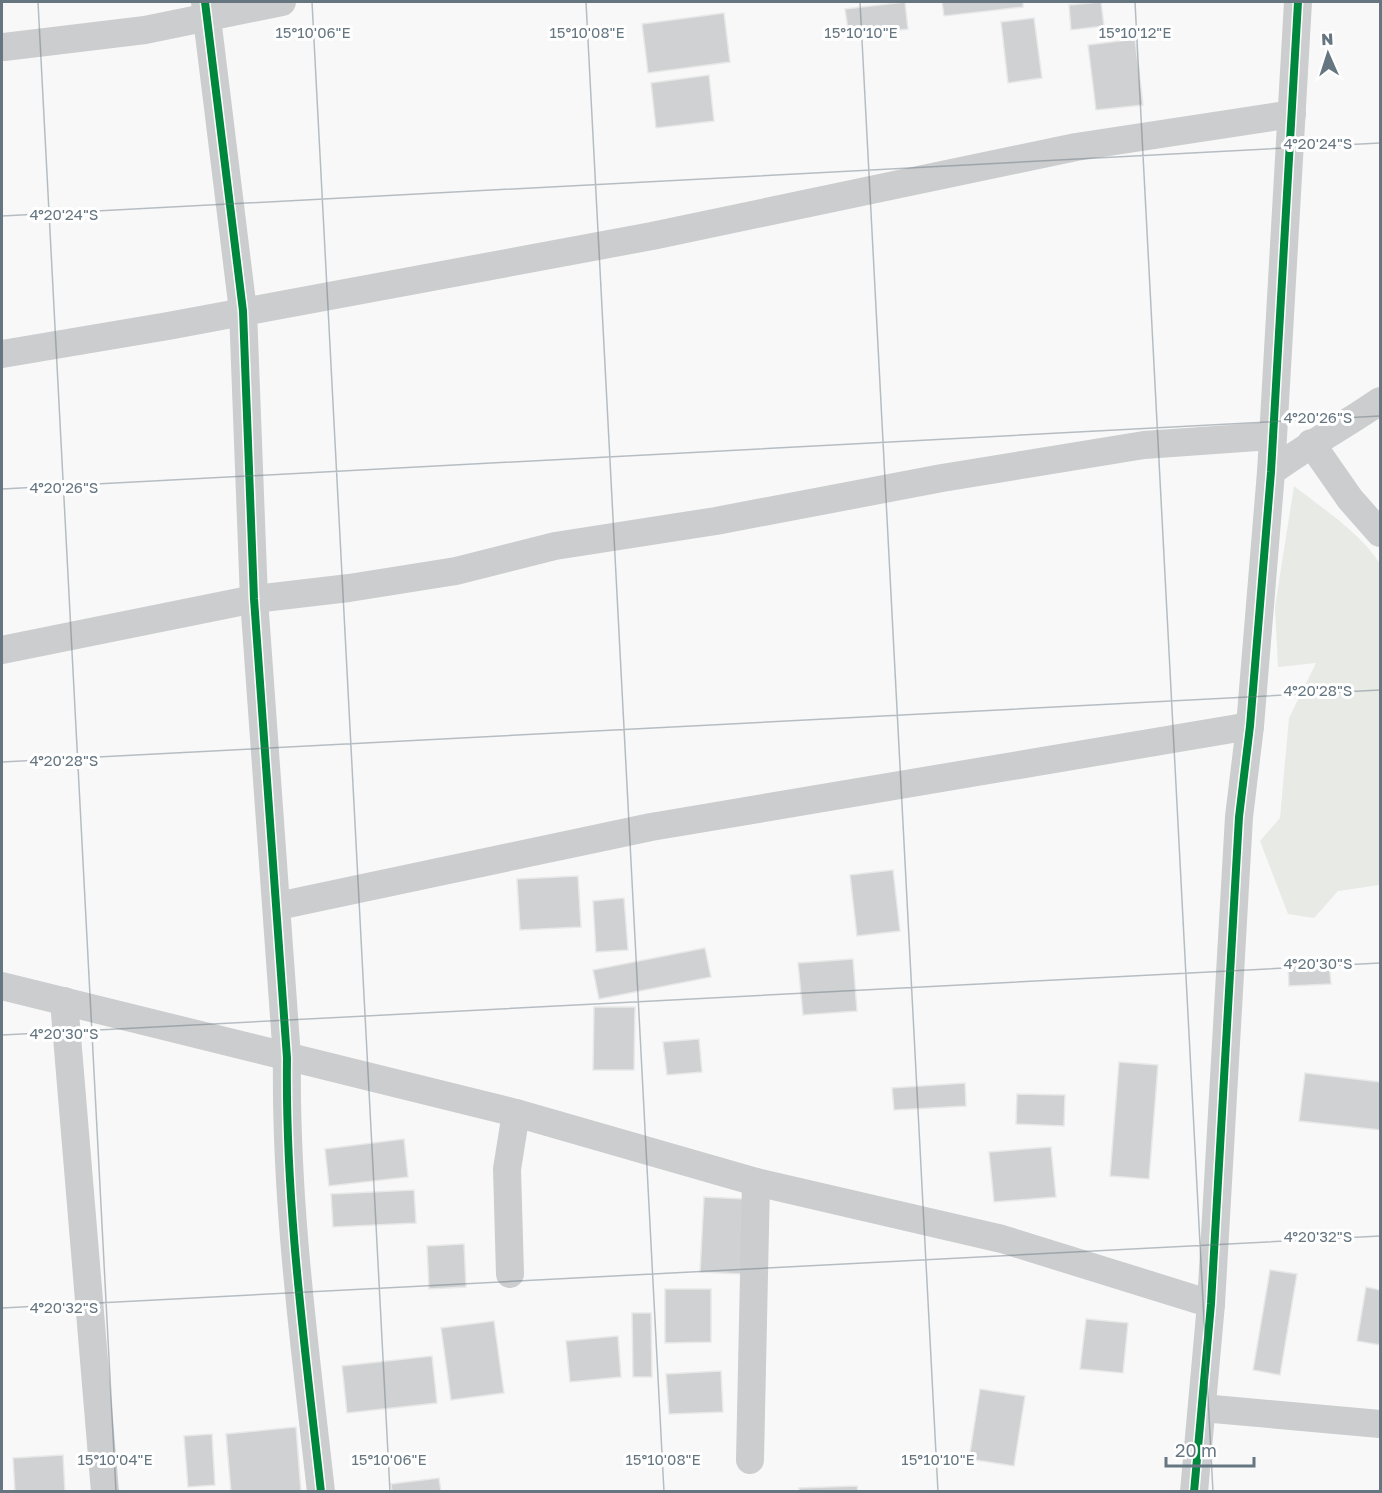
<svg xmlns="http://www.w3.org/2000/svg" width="1382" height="1493" font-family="'Golos Text',sans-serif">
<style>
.green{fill:#e7eae5}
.building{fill:#cfd1d2;stroke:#e8e8e8;stroke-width:1.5}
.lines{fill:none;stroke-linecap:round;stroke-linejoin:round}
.minor{stroke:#cbcdce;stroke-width:28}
.cycleway-casing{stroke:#fff;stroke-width:11}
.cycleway{stroke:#00873e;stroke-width:8}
.ticks{fill:none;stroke:#657681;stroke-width:1.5;stroke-opacity:0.45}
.ticks-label{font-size:15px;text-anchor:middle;fill:#657681;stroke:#fff;stroke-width:6;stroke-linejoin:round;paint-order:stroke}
</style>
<rect width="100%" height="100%" fill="#f8f8f8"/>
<path class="green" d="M 1294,486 C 1323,509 1360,532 1380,564 L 1380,885 L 1338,891 L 1314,918 L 1288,914 L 1260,841 L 1280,818 L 1289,718 L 1316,663 L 1278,667 L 1275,607 Z"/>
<g class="building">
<polygon points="905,2 908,29 849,36 845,9"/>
<polygon points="942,2 1023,2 1023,7 944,16"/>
<polygon points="1101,2 1104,26 1071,30 1069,5"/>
<polygon points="724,13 730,62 648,73 642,24"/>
<polygon points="1034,18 1042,78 1008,83 1001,22"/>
<polygon points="1135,39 1143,105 1096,110 1088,45"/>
<polygon points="709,75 714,121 656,128 651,83"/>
<polygon points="893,870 900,931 857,936 850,875"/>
<polygon points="578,876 581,927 520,930 517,879"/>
<polygon points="624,898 628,950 596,952 593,901"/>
<polygon points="705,948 711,977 599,999 593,970"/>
<polygon points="853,959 857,1011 803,1015 798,963"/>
<polygon points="1329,962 1331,984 1289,986 1288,964"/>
<polygon points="594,1007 635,1007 634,1070 593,1070"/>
<polygon points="699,1039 702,1072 667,1075 663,1042"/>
<polygon points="1119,1062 1158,1065 1149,1179 1110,1176"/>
<polygon points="1305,1073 1380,1082 1380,1130 1299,1121"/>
<polygon points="965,1083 966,1106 894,1110 892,1088"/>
<polygon points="1017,1094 1065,1095 1064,1126 1016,1124"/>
<polygon points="404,1139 408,1177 329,1186 325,1149"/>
<polygon points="1051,1147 1056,1197 994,1202 989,1152"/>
<polygon points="414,1190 416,1223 333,1227 331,1194"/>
<polygon points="704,1197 745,1199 741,1274 700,1272"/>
<polygon points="464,1244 466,1287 429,1289 427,1246"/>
<polygon points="1270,1270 1297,1274 1280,1375 1253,1370"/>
<polygon points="1366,1287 1380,1290 1380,1345 1357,1341"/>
<polygon points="665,1289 711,1289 711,1342 665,1343"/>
<polygon points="632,1313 651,1313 652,1377 633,1377"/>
<polygon points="1086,1319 1128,1323 1123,1373 1080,1369"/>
<polygon points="494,1321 504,1393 451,1400 441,1328"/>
<polygon points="618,1336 621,1377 570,1382 566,1341"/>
<polygon points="432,1356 437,1403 347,1413 342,1366"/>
<polygon points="721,1371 723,1412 669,1414 666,1374"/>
<polygon points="980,1389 1025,1396 1014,1466 969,1459"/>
<polygon points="296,1427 301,1492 231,1492 226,1434"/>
<polygon points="212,1434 215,1485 188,1487 184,1436"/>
<polygon points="63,1455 65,1492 15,1492 13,1458"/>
<polygon points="439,1478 441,1492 392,1492 391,1484"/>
<polygon points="857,1486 858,1492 799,1492 799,1488"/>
</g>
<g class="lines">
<g class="minor">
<path d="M 205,2 L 243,311 L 254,599 L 287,1058 C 285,1202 305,1348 321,1492"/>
<polyline points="4,47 145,30 282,2"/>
<polyline points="2,354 168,326 652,236 1076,147 1292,114"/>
<polyline points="1311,443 1350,499 1380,533"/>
<path d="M 1271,472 C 1306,446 1344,426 1380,401"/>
<polyline points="2,650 254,599 349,588 456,571 555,546 716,521 942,478 1144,445 1273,436"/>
<polyline points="278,906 651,827 1250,726"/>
<polyline points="2,986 516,1113 756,1182 1002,1239 1211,1304"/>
<polyline points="64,1001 105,1492"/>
<polyline points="510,1274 507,1169 516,1113"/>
<polyline points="1202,1408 1380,1424"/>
<polyline points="750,1460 756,1182"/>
<polyline points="1194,1492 1211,1304 1239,817 1250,726 1271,472 1298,2"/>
</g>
<g class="cycleway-casing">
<g id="cycleway">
<path d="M 205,2 L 243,311 L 254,599 L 287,1058 C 285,1202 305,1348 321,1492"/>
<polyline points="1194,1492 1211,1304 1239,817 1250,726 1271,472 1298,2"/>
</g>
</g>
<use href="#cycleway" class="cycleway"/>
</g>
<path class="ticks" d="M 38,2 L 116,1492M 312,2 L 390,1492M 586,2 L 664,1492M 860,2 L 938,1492M 1135,2 L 1213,1492M 2,216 L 1380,143M 2,489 L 1380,416M 2,762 L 1380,690M 2,1035 L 1380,963M 2,1308 L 1380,1236"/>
<g class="ticks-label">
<text x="313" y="38">15°10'06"E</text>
<text x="587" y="38">15°10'08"E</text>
<text x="861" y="38">15°10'10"E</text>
<text x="1135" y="38">15°10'12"E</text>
<text x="1318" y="149">4°20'24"S</text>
<text x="64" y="220">4°20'24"S</text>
<text x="1318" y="423">4°20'26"S</text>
<text x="64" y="493">4°20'26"S</text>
<text x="1318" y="696">4°20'28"S</text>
<text x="64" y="766">4°20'28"S</text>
<text x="1318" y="969">4°20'30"S</text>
<text x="64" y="1039">4°20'30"S</text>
<text x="1318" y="1242">4°20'32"S</text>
<text x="64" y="1313">4°20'32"S</text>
<text x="115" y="1465">15°10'04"E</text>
<text x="389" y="1465">15°10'06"E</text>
<text x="663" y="1465">15°10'08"E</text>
<text x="938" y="1465">15°10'10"E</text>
</g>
<rect width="1382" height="1493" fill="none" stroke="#657681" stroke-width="6"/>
<g transform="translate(1328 54) rotate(357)" stroke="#ffffff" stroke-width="4.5" paint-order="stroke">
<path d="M0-4.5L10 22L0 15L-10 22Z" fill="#657681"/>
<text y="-9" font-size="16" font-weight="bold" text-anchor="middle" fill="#657681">N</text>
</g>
<path d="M1166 1457v9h88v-9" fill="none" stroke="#657681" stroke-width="3"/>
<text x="1175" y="1457" font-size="18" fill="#657681" stroke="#ffffff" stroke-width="4.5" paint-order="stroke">20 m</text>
</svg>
